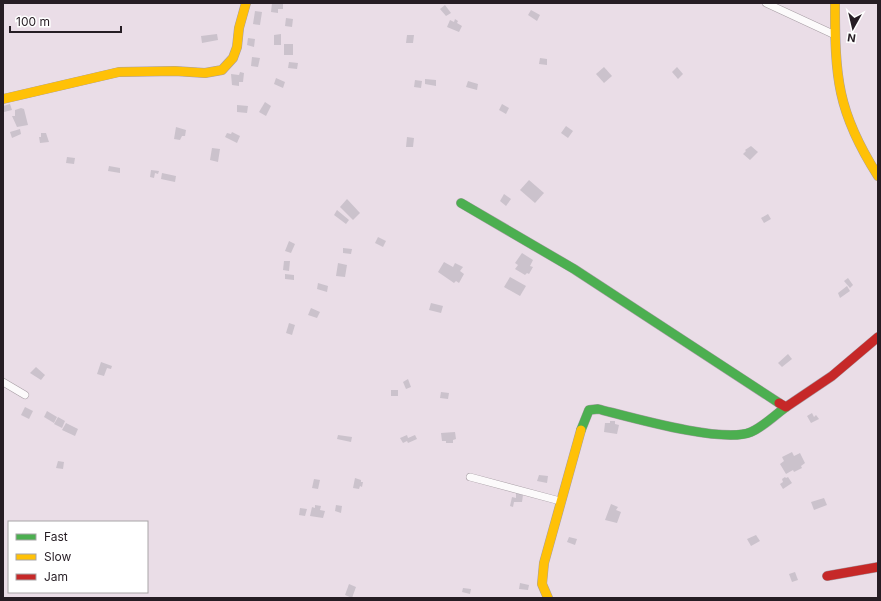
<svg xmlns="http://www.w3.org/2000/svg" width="881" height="601" font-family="Inter,sans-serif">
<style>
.building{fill:#cbc2cc}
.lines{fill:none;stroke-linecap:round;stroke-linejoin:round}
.street-casing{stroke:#a69ca3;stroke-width:8}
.fast-casing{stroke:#a69ca3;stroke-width:10}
.slow-casing{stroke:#a69ca3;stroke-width:10}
.jam-casing{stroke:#a69ca3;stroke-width:10}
.street{stroke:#fcfafb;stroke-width:7}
.fast{stroke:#4caf50;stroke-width:9}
.slow{stroke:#ffc107;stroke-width:9}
.jam{stroke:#c62828;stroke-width:9}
</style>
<rect width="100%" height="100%" fill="#eadde7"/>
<g class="building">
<polygon points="272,3 283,4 283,9 278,9 278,13 271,12"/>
<polygon points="445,5 451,13 446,16 440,9"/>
<polygon points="531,10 540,15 537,21 528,15"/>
<polygon points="255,11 262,12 260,25 253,24"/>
<polygon points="286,18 293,19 292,27 285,26"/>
<polygon points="455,19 458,21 457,23 462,26 459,32 447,27 450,20 454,22"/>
<polygon points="217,34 218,40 202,43 201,36"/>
<polygon points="281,34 281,45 274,45 274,35"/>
<polygon points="407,35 414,35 413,43 406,43"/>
<polygon points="248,38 255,39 254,47 247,45"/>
<rect x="284" y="44" width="9" height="11"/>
<polygon points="252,57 260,58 258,67 251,66"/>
<polygon points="540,58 547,59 547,65 539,64"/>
<polygon points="289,62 298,63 297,69 288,68"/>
<polygon points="604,67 612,76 604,83 596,74"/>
<polygon points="677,67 683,74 678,79 672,72"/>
<polygon points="240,72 244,73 243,82 239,82 239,86 232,85 231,74 239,75"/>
<polygon points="276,78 285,82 283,88 274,84"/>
<polygon points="425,79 436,80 436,86 425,84"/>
<polygon points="415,80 422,81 421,88 414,87"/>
<polygon points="468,81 478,84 477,90 466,87"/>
<polygon points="265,102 271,106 266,116 259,112"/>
<polygon points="10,104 12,110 4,112 3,106"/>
<polygon points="502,104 509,108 506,114 499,110"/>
<polygon points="237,105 248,106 247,113 237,112"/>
<polygon points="21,108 24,109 28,125 17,127 12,116 15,116 15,110"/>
<polygon points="566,126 573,131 568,138 561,133"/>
<polygon points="176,127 186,130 185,136 182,136 180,140 174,139"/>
<polygon points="20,129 21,134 12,138 10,132"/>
<polygon points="232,132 240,136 237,143 225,137 227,133 231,134"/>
<polygon points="41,133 46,133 49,142 40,143 39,137 41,137"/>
<polygon points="407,137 414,138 413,147 406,147"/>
<polygon points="751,146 758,152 750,160 743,154 746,151 745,150"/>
<polygon points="212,148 220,149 218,162 210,160"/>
<polygon points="67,157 75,158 74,164 66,163"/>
<polygon points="109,166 120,168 120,173 108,171"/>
<polygon points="151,170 159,171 158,174 155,173 154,178 150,177"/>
<polygon points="162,173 176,176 175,182 161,179"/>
<polygon points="529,180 544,193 535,203 520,190"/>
<polygon points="504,194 511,199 506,206 500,201"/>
<polygon points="347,199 360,213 353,220 340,207"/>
<polygon points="337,210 349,220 346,224 334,215"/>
<polygon points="768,214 771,219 764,223 761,218"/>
<polygon points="378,237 386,241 383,247 375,243"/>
<polygon points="289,241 295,244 291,253 285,251"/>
<polygon points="343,248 352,249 351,254 343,253"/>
<polygon points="522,253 533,260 530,266 533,267 529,274 527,273 525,275 515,269 518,265 515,263"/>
<polygon points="284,261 290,261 289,271 283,270"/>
<polygon points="444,262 453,267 455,263 463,267 460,271 464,274 459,283 456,281 454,283 438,272"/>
<polygon points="338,263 347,265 345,277 336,276"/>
<polygon points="285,274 294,275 294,280 285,279"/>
<polygon points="510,277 526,286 520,296 504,287"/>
<polygon points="848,278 853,285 850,288 844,281"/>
<polygon points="318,283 328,286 327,292 317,289"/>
<polygon points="847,286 850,291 840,298 838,293"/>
<polygon points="431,303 443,306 441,313 429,310"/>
<polygon points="311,308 320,312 317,318 308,315"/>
<polygon points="289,323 295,325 292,335 286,333"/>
<polygon points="788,354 792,359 782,367 778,363"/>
<polygon points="101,362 112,366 111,369 107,368 104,376 97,374"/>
<polygon points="36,367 45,375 41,380 30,373"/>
<polygon points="408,379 411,387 406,389 403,382"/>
<rect x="391" y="390" width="7" height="6"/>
<polygon points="441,392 449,393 448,399 440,398"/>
<polygon points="25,407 33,411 29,419 21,415"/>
<polygon points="47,411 57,417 54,423 44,417"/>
<polygon points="812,413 814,417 816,415 819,419 811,423 807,416"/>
<polygon points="58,417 65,421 62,428 54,424"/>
<polygon points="610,421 615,421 615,424 619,425 617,434 604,432 605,423 610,423"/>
<polygon points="66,423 78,429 75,436 62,430"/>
<polygon points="455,432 456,439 453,440 453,443 446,443 446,441 442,441 441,433"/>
<polygon points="338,435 352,437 351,442 337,439"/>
<polygon points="407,435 408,438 415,435 417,439 408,443 407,441 403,443 400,438"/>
<polygon points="792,452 794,456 800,453 805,463 801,466 802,468 794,472 793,470 786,474 780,464 784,461 782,457"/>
<polygon points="58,461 64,462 63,469 56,468"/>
<polygon points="539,475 548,476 547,483 537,481"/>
<polygon points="785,477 786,478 788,477 792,483 783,489 780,484 783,482 782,479"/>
<polygon points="355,478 361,480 361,482 363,482 362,487 360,486 359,489 353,488"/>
<polygon points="314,479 320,480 318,489 312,488"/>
<polygon points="516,493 523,495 522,502 514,502 513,507 510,506 512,497 516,498"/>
<polygon points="824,498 827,505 814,510 811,502"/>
<polygon points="611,504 618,507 616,510 621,512 617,523 605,520"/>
<polygon points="315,505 321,506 320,510 325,511 323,518 310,516 312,507 315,508"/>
<polygon points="336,505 342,506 341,513 335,511"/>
<polygon points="300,508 307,509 305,516 299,515"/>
<polygon points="756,535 760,541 751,546 747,539"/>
<polygon points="569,537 577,539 575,545 567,542"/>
<polygon points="795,572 798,580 792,582 789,574"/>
<polygon points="520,583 529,585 528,590 519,589"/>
<polygon points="349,584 356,587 352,598 345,595"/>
<polygon points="463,588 471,589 470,594 462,592"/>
</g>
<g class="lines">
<g class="street-casing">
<g id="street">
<polyline points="766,3 835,35"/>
<polyline points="3,382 25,395"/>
<polyline points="470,477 560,501"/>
</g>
</g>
<g class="fast-casing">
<g id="fast">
<polyline points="461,203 574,269 779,403"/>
<path d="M 581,430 L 589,410 L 598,409 C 630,417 723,444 751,432 C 763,427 775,415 786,407"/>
</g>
</g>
<g class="slow-casing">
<g id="slow">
<path d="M 835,3 C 835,77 837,112 878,176"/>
<polyline points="3,99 119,72 175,71 205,73 222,70 233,58 237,47 239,28 246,3"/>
<polyline points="548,598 542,584 544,563 581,430"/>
</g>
</g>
<g class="jam-casing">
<g id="jam">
<polyline points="779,403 786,407 832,376 878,337"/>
<polyline points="827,576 878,567"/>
</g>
</g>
<use href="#street" class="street"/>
<use href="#fast" class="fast"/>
<use href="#slow" class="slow"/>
<use href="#jam" class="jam"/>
</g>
<rect width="881" height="601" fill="none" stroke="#261d24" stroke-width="8"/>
<rect x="8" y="521" width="140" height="72" fill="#ffffff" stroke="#a8a5a7"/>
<rect x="16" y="534" width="20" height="6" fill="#4caf50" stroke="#a8a5a7"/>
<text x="44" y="541" font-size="12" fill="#261d24">Fast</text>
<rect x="16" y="554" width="20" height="6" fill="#ffc107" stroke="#a8a5a7"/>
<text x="44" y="561" font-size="12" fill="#261d24">Slow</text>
<rect x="16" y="574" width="20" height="6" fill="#c62828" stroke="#a8a5a7"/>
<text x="44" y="581" font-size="12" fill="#261d24">Jam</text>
<g transform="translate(853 28) rotate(188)" stroke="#ffffff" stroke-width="3" paint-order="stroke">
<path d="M0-3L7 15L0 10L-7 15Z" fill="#261d24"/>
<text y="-6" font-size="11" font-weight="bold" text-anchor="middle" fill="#261d24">N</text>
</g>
<path d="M10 26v6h111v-6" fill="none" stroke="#261d24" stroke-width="2"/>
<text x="16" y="26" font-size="12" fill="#261d24" stroke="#ffffff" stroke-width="3" paint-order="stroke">100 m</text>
</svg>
